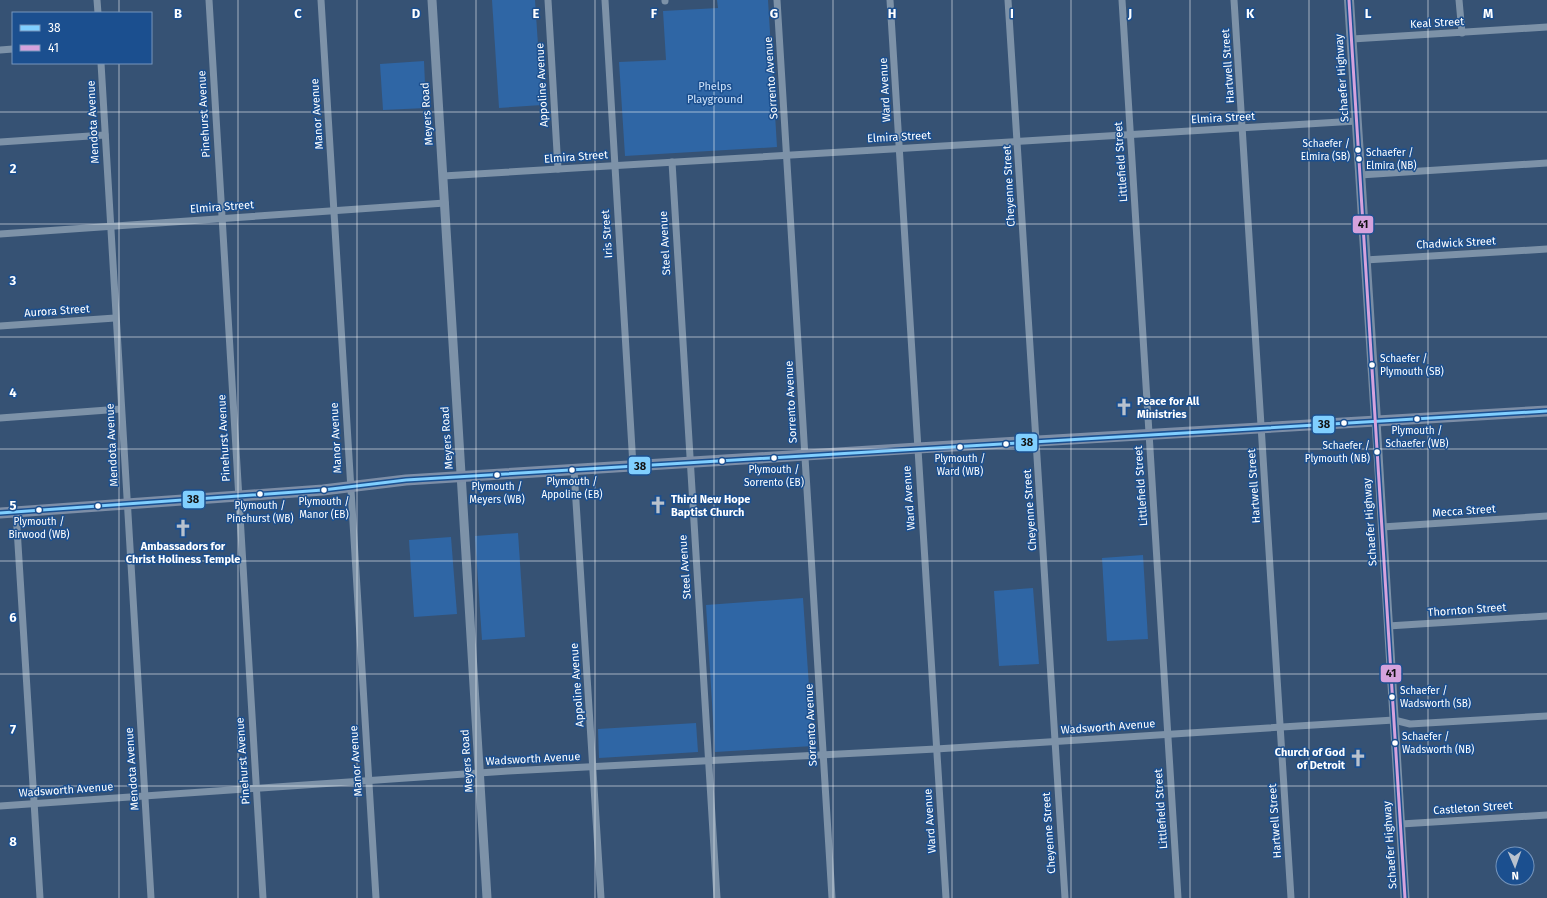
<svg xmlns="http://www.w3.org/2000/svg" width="1547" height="898" font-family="'Fira Sans',sans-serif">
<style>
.green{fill:#2f66a5}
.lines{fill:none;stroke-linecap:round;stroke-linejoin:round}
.minor{stroke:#7d92a8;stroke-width:7}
.tertiary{stroke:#7d92a8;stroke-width:9}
.secondary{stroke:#798da4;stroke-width:10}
.primary{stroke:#7d8ea7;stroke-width:11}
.bus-1-casing{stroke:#1b4f8f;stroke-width:6}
.bus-2-casing{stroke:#1b4f8f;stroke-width:6}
.bus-1{stroke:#80cfff;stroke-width:3}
.bus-2{stroke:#d5a2dd;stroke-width:3}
.grid{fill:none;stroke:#fff;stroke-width:1;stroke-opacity:0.55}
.bus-dot{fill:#fff;stroke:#1b4f8f;stroke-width:1.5}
.labels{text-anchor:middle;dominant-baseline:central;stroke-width:3;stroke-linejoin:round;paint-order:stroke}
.bus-label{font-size:10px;fill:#fff;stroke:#1b4f8f}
.street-label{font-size:11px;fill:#fff;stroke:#1b4f8f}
.park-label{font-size:11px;fill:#cfe3fa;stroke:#1b4f8f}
.poi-label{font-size:11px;font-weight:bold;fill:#fff;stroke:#1b4f8f;text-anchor:start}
.grid-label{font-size:13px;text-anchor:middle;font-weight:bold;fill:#fff;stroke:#1b4f8f;stroke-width:3;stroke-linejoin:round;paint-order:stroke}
.line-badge{stroke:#1b4f8f;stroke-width:1.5}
.pale-badge-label{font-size:11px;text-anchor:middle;font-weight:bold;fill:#111}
</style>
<rect width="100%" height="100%" fill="#365274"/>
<g class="green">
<polygon points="492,0 535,0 542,105 499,108"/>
<polygon points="717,0 768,0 777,147 625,156 619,62 666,60 663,11 718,8"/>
<polygon points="424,61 426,108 383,110 380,64"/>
<polygon points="518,533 525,637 482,640 475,536"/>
<polygon points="451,537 457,614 414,617 409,540"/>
<polygon points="1143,555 1148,639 1107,641 1102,558"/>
<polygon points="1033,588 1039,664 999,666 994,591"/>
<polygon points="803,598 813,746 715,752 706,605"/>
<polygon points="696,723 698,752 599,758 598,729"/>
</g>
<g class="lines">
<g class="minor">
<polyline points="97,0 98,13"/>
<polyline points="209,0 263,898"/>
<polyline points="321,0 376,898"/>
<polyline points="548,0 558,169"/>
<polyline points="605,0 633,466"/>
<polyline points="665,0 665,1"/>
<polyline points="777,0 832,898"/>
<polyline points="890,0 946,898"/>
<polyline points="1008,0 1065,898"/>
<polyline points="1122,0 1178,898"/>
<polyline points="1234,0 1291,898"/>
<polyline points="1459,0 1462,33"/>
<polyline points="1352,39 1547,27"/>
<polyline points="0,50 13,49"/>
<polyline points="101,63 151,898"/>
<polyline points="0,142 105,135"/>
<polyline points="672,162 717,898"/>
<polyline points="1360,175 1547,163"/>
<polyline points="443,176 1357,121"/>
<polyline points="0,234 445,203"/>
<polyline points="1365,260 1547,249"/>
<polyline points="0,326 115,318"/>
<polyline points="0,418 121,409"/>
<polyline points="574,470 601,898"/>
<polyline points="16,512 40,898"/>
<polyline points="1382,527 1547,516"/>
<polyline points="1388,626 1547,616"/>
<polyline points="0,806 508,771 936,749 1394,720 1410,724 1547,716"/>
<polyline points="1401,824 1547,815"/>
</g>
<g class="tertiary">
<polyline points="432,0 487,898"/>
<polyline points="1376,421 1405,898"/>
</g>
<polyline class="secondary" points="1349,0 1376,421"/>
<polyline class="primary" points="0,513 323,490 406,480 918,448 1547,411"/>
<g class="bus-1-casing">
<polyline id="bus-1" points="0,513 323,490 406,480 1547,411"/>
</g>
<g class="bus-2-casing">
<polyline id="bus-2" points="1349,0 1405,898"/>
</g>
<use href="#bus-1" class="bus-1"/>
<use href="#bus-2" class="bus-2"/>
</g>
<path class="grid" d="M 119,0 L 119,13M 238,0 L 238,898M 357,0 L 357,898M 476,0 L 476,898M 595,0 L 595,898M 714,0 L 714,898M 833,0 L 833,898M 952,0 L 952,898M 1071,0 L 1071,898M 1190,0 L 1190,898M 1309,0 L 1309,898M 1428,0 L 1428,898M 119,63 L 119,898M 0,112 L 1547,112M 0,224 L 1547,224M 0,337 L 1547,337M 0,449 L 1547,449M 0,561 L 1547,561M 0,674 L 1547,674M 0,786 L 1547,786"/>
<defs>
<g id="church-bare" transform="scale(1.38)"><path d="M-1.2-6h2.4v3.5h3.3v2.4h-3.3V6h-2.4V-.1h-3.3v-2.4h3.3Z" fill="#b9c2ce" stroke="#1b4f8f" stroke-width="2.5" paint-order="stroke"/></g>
</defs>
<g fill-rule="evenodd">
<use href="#church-bare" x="1124" y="407"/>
<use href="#church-bare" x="658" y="505"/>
<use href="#church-bare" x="183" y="528"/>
<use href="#church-bare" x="1358" y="758"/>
</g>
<g class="bus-dot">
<circle cx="1358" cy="150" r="3.5"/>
<circle cx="1359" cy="159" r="3.5"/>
<circle cx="1372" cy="365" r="3.5"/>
<circle cx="1417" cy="419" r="3.5"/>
<circle cx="1344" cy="423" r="3.5"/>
<circle cx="1006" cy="444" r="3.5"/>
<circle cx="960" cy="447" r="3.5"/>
<circle cx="1377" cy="452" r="3.5"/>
<circle cx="774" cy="458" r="3.5"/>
<circle cx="722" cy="461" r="3.5"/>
<circle cx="572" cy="470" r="3.5"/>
<circle cx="497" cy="475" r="3.5"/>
<circle cx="324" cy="490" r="3.5"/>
<circle cx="260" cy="494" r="3.5"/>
<circle cx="98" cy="506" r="3.5"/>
<circle cx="39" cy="510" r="3.5"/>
<circle cx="1392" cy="697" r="3.5"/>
<circle cx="1395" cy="743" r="3.5"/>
</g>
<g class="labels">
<g class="bus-label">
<text x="1350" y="144" text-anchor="end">Schaefer /<tspan x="1350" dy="13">Elmira (SB)</tspan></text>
<text x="1366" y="153" text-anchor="start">Schaefer /<tspan x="1366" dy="13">Elmira (NB)</tspan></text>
<text x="1380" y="359" text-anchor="start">Schaefer /<tspan x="1380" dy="13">Plymouth (SB)</tspan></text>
<text x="1417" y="431">Plymouth /<tspan x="1417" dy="13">Schaefer (WB)</tspan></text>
<text x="1370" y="446" text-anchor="end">Schaefer /<tspan x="1370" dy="13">Plymouth (NB)</tspan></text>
<text x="960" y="459">Plymouth /<tspan x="960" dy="13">Ward (WB)</tspan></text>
<text x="774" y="470">Plymouth /<tspan x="774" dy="13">Sorrento (EB)</tspan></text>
<text x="572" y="482">Plymouth /<tspan x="572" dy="13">Appoline (EB)</tspan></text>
<text x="497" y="487">Plymouth /<tspan x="497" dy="13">Meyers (WB)</tspan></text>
<text x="324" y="502">Plymouth /<tspan x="324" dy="13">Manor (EB)</tspan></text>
<text x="260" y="506">Plymouth /<tspan x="260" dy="13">Pinehurst (WB)</tspan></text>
<text x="39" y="522">Plymouth /<tspan x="39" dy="13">Birwood (WB)</tspan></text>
<text x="1400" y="691" text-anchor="start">Schaefer /<tspan x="1400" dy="13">Wadsworth (SB)</tspan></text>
<text x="1402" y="737" text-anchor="start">Schaefer /<tspan x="1402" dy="13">Wadsworth (NB)</tspan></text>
</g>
<g class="street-label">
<text transform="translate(1437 23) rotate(-3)">Keal Street</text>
<text transform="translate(1228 66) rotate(-94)">Hartwell Street</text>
<text transform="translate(771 78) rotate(-94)">Sorrento Avenue</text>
<text transform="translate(1342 78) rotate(-94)">Schaefer Highway</text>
<text transform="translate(542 85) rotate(-93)">Appoline Avenue</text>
<text transform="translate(885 90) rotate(-93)">Ward Avenue</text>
<text transform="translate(204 114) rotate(-93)">Pinehurst Avenue</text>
<text transform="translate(317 114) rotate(-94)">Manor Avenue</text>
<text transform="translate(427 114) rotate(-94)">Meyers Road</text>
<text transform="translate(1223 118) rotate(-3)">Elmira Street</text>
<text transform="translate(93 122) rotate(-93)">Mendota Avenue</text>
<text transform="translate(899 137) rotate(-3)">Elmira Street</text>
<text transform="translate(576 157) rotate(-4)">Elmira Street</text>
<text transform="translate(1121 162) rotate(-94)">Littlefield Street</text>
<text transform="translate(1009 186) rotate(-93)">Cheyenne Street</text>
<text transform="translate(222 207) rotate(-4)">Elmira Street</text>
<text transform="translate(607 234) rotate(-94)">Iris Street</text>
<text transform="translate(665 243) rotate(-93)">Steel Avenue</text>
<text transform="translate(1456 243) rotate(-3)">Chadwick Street</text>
<text transform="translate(57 311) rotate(-4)">Aurora Street</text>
<text transform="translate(791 402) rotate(-93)">Sorrento Avenue</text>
<text transform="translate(224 438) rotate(-93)">Pinehurst Avenue</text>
<text transform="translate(336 438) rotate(-93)">Manor Avenue</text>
<text transform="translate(447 438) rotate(-94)">Meyers Road</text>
<text transform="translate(112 445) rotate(-93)">Mendota Avenue</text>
<text transform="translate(1141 486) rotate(-94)">Littlefield Street</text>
<text transform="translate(1254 486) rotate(-94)">Hartwell Street</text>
<text transform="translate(909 498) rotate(-94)">Ward Avenue</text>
<text transform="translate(1030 510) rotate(-94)">Cheyenne Street</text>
<text transform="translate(1464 511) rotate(-4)">Mecca Street</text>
<text transform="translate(1370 522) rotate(-94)">Schaefer Highway</text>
<text transform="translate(685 567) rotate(-94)">Steel Avenue</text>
<text transform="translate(1467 610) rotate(-4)">Thornton Street</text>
<text transform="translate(577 685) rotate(-94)">Appoline Avenue</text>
<text transform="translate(811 725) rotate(-93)">Sorrento Avenue</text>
<text transform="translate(1108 727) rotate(-4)">Wadsworth Avenue</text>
<text transform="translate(533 759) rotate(-3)">Wadsworth Avenue</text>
<text transform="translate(243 761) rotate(-94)">Pinehurst Avenue</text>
<text transform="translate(356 761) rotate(-94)">Manor Avenue</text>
<text transform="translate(467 761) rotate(-94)">Meyers Road</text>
<text transform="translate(132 769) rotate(-94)">Mendota Avenue</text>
<text transform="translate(66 790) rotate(-4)">Wadsworth Avenue</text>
<text transform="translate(1473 808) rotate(-4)">Castleton Street</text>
<text transform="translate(1161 809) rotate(-94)">Littlefield Street</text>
<text transform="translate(930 821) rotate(-94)">Ward Avenue</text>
<text transform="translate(1275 821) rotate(-94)">Hartwell Street</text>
<text transform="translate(1049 833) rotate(-94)">Cheyenne Street</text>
<text transform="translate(1390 845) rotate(-94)">Schaefer Highway</text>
</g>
<g class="park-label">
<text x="715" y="86">Phelps<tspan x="715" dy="13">Playground</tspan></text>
</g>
<g class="poi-label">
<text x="1137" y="401">Peace for All<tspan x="1137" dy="13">Ministries</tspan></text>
<text x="671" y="499">Third New Hope<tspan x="671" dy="13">Baptist Church</tspan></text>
<text x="183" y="546" text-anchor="middle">Ambassadors for<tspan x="183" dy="13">Christ Holiness Temple</tspan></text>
<text x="1345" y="752" text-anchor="end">Church of God<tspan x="1345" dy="13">of Detroit</tspan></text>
</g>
</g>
<g class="grid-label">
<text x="178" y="18">B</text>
<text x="298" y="18">C</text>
<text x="416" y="18">D</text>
<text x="536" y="18">E</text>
<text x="654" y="18">F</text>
<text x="774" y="18">G</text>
<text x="892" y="18">H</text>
<text x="1012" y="18">I</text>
<text x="1130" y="18">J</text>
<text x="1250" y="18">K</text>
<text x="1368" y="18">L</text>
<text x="1488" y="18">M</text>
<text x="13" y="173">2</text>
<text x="13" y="285">3</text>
<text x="13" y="397">4</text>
<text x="13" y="510">5</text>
<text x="13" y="622">6</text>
<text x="13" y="734">7</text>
<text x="13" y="846">8</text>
</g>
<g class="line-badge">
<rect x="1352" y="215" width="22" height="19" rx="4" fill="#d5a2dd"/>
<rect x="1312" y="415" width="23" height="19" rx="4" fill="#80cfff"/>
<rect x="1015" y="433" width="23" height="19" rx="4" fill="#80cfff"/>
<rect x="628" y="456" width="23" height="19" rx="4" fill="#80cfff"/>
<rect x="182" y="490" width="23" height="19" rx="4" fill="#80cfff"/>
<rect x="1380" y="664" width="22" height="19" rx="4" fill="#d5a2dd"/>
</g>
<g class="pale-badge-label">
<text x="1363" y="228">41</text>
<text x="1324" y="428">38</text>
<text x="1027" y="446">38</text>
<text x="640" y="470">38</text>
<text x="193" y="503">38</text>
<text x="1391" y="677">41</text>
</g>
<rect x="12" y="12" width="140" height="52" fill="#1b4f8f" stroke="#7695bc"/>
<rect x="20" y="25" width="20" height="6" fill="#80cfff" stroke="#7695bc"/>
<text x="48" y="32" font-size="12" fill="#ffffff">38</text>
<rect x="20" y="45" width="20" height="6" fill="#d5a2dd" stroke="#7695bc"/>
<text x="48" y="52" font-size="12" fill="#ffffff">41</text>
<g transform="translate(1515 866) rotate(178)"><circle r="19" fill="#1b4f8f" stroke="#7695bc"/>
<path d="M0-3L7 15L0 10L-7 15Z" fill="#b9c2ce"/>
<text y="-6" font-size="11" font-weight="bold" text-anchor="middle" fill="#ffffff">N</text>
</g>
</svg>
